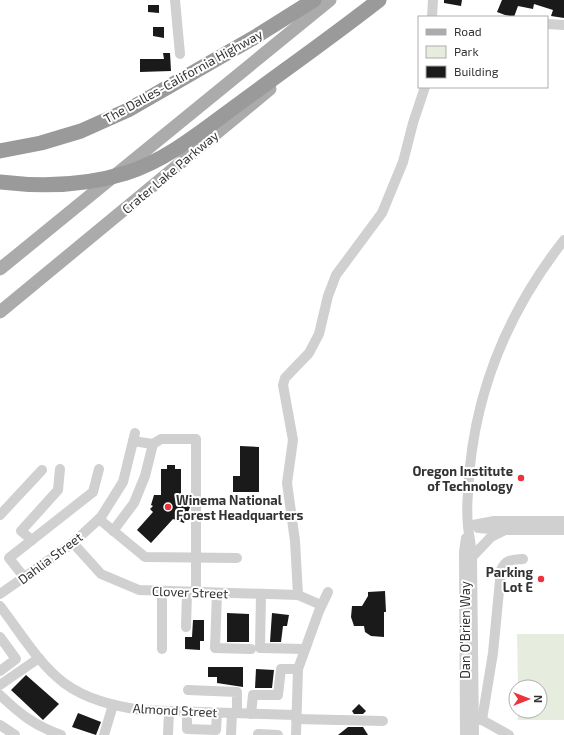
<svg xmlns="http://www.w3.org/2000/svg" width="564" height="735" font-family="'Exo 2',sans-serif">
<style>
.green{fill:#e6ecde}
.building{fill:#1a1a1a}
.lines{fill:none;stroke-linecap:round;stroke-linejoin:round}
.minor{stroke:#d0d0d0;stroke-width:10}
.major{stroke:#ababab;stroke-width:13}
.highway{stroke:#9a9a9a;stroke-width:15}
.poi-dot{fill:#ec333c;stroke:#fff;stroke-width:1.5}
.labels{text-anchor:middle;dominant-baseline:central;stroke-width:4;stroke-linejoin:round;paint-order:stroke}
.street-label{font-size:13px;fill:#333;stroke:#fff}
.poi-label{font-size:13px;font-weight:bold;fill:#333;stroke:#fff;text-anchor:end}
</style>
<rect width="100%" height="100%" fill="#fff"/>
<polygon class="green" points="517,634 564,634 564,720 518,720 518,711 540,711 540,687 518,687"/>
<g class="building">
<polygon points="444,0 462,0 461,6 444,3"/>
<polygon points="502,0 564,0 564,18 551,16 553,10 534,4 533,9 518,6 514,17 505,15 497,12"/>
<polygon points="148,5 159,5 159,13 148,12"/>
<polygon points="153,27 164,27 164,38 153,36"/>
<polygon points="163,53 170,53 171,71 140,72 140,59 164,59"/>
<polygon points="240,446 259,447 259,492 233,492 233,476 240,476"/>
<polygon points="167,465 175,465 175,469 181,469 181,501 190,504 190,507 184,523 173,519 151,543 137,530 153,512 150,509 153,506 151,505 154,495 161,495 161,469 167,469"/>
<polygon points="385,591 386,612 384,612 384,637 371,636 365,632 364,626 354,626 351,617 352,606 362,606 368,596 368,592"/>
<polygon points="227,613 249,614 249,642 227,642"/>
<polygon points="272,613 289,615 287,626 283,626 281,642 270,642"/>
<polygon points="193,620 204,620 204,641 200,641 200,650 185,649 185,637 192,637"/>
<polygon points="208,667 243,667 243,687 217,683 217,677 208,677"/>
<polygon points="256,669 274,670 272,688 255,688"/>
<polygon points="26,675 59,704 43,720 11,690"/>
<polygon points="359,704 366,711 363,714 354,714 352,711"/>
<polygon points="78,713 101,722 96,735 72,727"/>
<polygon points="348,727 363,727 368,735 338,735"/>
</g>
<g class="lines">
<g class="minor">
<polyline points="175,0 180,54"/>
<polyline points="432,17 433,0"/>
<polyline points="547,24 564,25"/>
<polyline points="133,441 153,444"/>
<polyline points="0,515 42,470"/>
<polyline points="99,519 145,557 237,558"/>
<polyline points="468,526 494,521 564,521"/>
<polyline points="478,528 504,530 564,530"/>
<polyline points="113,531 134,503 145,476 153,444 161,439 196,439 196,592"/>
<polyline points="32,540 21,531 58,490 60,469"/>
<polyline points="73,543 101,574 139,590 298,595 321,605"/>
<polyline points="472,557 491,537 503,531"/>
<polyline points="24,577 9,558 93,492 99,469"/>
<polyline points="162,591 162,649"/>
<polyline points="217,593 215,648 251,649"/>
<polyline points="0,594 73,543 101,517 123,482 135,433"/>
<polyline points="261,594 260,648 304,649"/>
<polyline points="298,595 295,541 287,483 293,440 283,385 285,378 309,353 319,334 328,296 336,275 382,213 403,162 413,123 425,87"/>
<path d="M 0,606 C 20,632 38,663 64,683 C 87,700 115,706 141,710 L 296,715"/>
<polyline points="186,627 187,592"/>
<polyline points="0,637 16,659 0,671"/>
<polyline points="0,685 39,658"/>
<polyline points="188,690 237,692 237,713"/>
<path d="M 0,695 C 20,714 35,726 61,735"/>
<polyline points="187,712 187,729 216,730 217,713"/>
<polyline points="251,714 253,695 278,695 281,669 298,669"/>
<polyline points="296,719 383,721"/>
<path d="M 467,719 L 482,720 L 493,653 L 501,570 C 506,559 511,560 523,559"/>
<polyline points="482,720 509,735"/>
<polyline points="0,725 15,735"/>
<polyline points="258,734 278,735"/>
<polyline points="104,735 113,705"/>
<polyline points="168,735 169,711"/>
<polyline points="231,735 232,713"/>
<polyline points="296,735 298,669 319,611 328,592"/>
<polyline points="465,735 464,552 466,538"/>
<path d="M 474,735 C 473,676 473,618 472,559 C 472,548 469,537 468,526 C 467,515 467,504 468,493 C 472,398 506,314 564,240"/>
</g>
<g class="major">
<polyline points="0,269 330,0"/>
<polyline points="0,312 270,89"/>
</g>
<g class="highway">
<polyline points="0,151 41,143 81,131 128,110 255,37 314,0"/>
<path d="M 0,182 C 42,187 85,186 126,173 C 168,160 204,129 240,103 C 286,69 333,36 379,0"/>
</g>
</g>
<g class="poi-dot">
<circle cx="521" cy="478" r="4"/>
<circle cx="168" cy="507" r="4"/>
<circle cx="541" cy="579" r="4"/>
</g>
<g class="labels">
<g class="street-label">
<text transform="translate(183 76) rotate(-29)">The Dalles-California Highway</text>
<text transform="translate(170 172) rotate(-40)">Crater Lake Parkway</text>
<text transform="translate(50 558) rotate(-37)">Dahlia Street</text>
<text transform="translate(190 592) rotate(2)">Clover Street</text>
<text transform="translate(465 630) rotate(-90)">Dan O'Brien Way</text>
<text transform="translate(175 710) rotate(3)">Almond Street</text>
</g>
<g class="poi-label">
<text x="513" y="471">Oregon Institute<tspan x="513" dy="15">of Technology</tspan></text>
<text x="176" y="500" text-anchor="start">Winema National<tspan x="176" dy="15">Forest Headquarters</tspan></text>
<text x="533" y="572">Parking<tspan x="533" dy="15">Lot E</tspan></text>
</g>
</g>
<rect x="418" y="16" width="130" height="72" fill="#ffffff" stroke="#adadad"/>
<rect x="426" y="29" width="20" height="6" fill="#ababab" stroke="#adadad"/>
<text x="454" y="36" font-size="12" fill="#333333">Road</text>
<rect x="426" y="46" width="20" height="12" fill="#e6ecde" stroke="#adadad"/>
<text x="454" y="56" font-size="12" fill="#333333">Park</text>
<rect x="426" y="66" width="20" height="12" fill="#1a1a1a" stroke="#adadad"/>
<text x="454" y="76" font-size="12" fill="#333333">Building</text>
<g transform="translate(528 699) rotate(90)"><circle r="19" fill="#ffffff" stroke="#adadad"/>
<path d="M0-3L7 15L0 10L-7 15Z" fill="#ec333c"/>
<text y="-6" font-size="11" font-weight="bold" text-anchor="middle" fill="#333333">N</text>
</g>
</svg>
